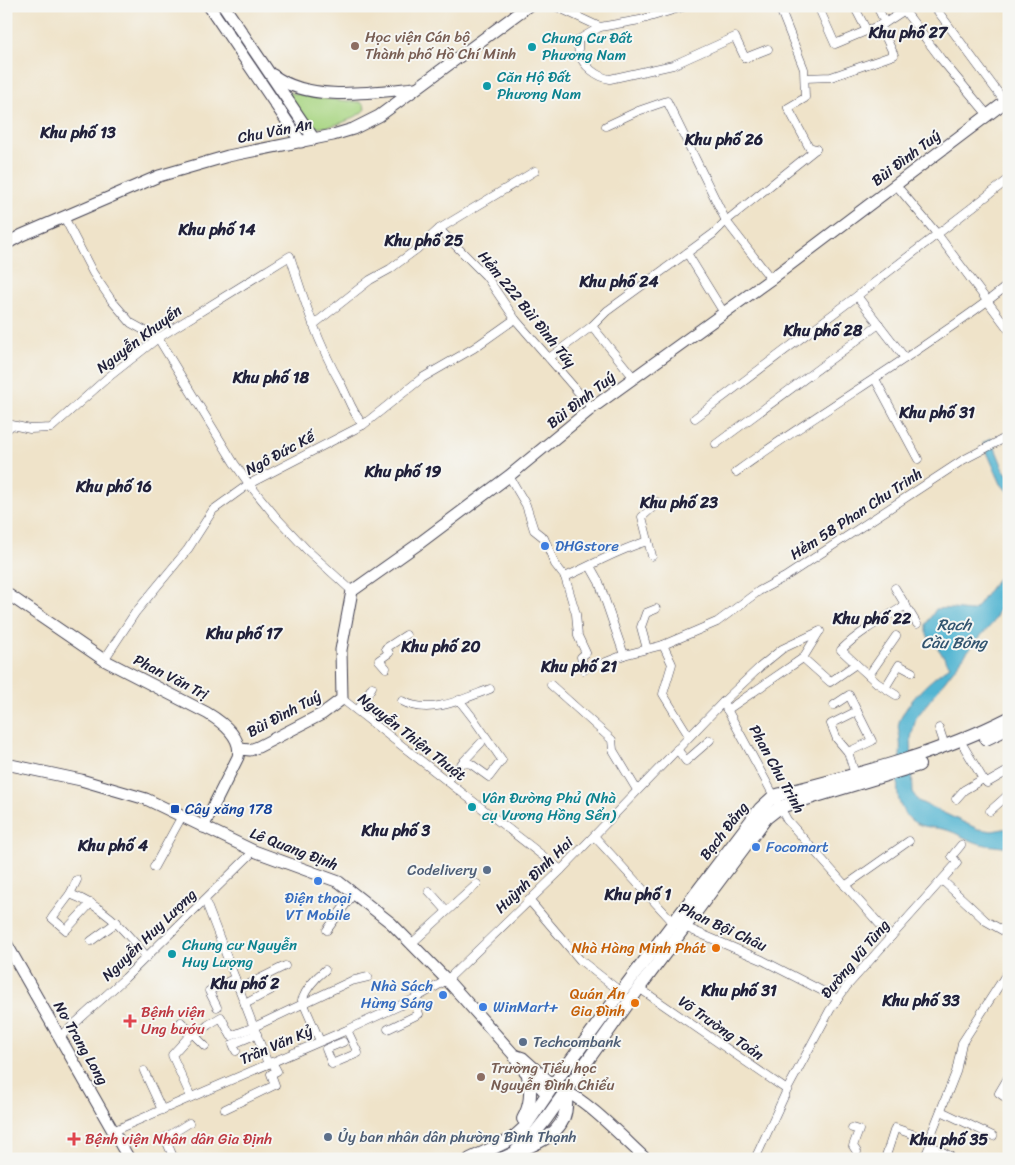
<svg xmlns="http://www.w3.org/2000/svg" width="1015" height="1165" font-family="Sriracha,sans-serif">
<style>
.green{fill:#a8d582;stroke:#657c5e}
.water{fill:#53b5d2;stroke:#3a6c86}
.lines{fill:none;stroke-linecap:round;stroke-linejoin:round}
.street-casing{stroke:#413f50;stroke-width:9}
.secondary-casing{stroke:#413f50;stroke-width:13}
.primary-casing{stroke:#413f50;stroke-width:14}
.street{stroke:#fff;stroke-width:8}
.secondary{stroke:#fff;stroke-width:11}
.primary{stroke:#fff;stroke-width:12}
.education-dot{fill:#8d6e63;stroke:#f6f6f2;stroke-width:2}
.culture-dot{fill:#0f9aa8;stroke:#f6f6f2;stroke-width:2}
.shop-dot{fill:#3f7fe0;stroke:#f6f6f2;stroke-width:2}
.transit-dot{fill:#1a4fb4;stroke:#f6f6f2;stroke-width:2}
.service-dot{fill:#5c6f8a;stroke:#f6f6f2;stroke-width:2}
.food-dot{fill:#e8710a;stroke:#f6f6f2;stroke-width:2}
.health-dot{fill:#e0444e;stroke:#f6f6f2;stroke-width:2}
.labels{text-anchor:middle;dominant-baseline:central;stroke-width:4;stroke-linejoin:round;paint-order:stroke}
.education-label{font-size:15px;fill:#785e54;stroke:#f6f6f2;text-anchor:start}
.culture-label{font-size:15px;fill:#0d838f;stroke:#f6f6f2;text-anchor:start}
.street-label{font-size:15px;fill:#22223b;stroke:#f6f6f2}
.shop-label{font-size:15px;fill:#366cbe;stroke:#f6f6f2;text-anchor:start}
.transit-label{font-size:15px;fill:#164399;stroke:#f6f6f2;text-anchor:start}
.service-label{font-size:15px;fill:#4e5e75;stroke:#f6f6f2;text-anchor:start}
.food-label{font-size:15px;fill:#c56008;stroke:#f6f6f2;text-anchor:end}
.health-label{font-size:15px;fill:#be3a42;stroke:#f6f6f2;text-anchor:start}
.neighbourhood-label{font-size:16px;font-weight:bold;fill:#22223b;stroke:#f6f6f2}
.water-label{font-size:16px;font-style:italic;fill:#335570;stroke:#f6f6f2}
</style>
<rect width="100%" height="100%" fill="#f6f6f2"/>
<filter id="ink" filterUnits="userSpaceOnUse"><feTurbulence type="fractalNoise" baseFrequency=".02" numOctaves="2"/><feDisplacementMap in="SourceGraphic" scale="10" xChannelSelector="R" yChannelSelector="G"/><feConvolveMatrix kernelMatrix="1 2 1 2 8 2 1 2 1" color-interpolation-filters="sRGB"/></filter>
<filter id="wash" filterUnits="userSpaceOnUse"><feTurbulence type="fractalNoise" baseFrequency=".0096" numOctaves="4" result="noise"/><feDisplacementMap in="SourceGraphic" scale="20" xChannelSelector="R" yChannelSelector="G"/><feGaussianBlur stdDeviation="1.12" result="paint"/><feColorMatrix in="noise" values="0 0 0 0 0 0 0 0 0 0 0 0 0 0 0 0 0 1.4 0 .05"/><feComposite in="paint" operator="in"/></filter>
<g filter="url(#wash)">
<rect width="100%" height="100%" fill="#efe3c9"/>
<path class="green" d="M 287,92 L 326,99 L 360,102 L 364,105 L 365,109 C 356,120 326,130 312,127 Z"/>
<g class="water">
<polygon points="991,438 1004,470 1009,476 1009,493 1001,484 983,443"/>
<path d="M 1009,568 L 1009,588 L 993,623 L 975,642 L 916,718 L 911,738 L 913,793 L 918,801 L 978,829 L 992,831 L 1009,828 L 1009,848 C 998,846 985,846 975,842 C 966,839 957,833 947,830 C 935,827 921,828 911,820 C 887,800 903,766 900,740 C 900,734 897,729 899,722 C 908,700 931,679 950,666 L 937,647 L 932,644 L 926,632 L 926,624 L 936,609 C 949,607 961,611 973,611 C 986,597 994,579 1009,568 Z"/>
</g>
</g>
<g filter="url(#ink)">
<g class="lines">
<g class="street-casing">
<g id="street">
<polyline points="555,6 600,27 640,20 686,6"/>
<polyline points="779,6 804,69 805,98 788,108 809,147 816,149"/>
<polyline points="818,6 835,44 885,23 911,6"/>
<polyline points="854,6 867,31"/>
<polyline points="877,6 885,23"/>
<polyline points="934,6 1005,102"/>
<polyline points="904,10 941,59 987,114"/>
<path d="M 600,27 L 578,40 C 578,44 578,49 579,53 C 583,66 597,77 610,79 L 673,65 L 735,37 L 745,58 L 768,49"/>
<polyline points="805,78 831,77 894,55 880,25"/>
<polyline points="606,126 638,111 667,101 726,221 771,279"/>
<polyline points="896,185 938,235 1009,330"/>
<polyline points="64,217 93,273 112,301 131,323 158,338 234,463 249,484 276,517 306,549 352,591"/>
<polyline points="439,229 486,276 515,319 592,408"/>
<polyline points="687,253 724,313"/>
<polyline points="313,325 370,280 390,269 417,249 439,229 535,171"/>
<polyline points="592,326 634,378"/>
<polyline points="549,358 592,326 607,311 713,234 726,221 816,149"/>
<polyline points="905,358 857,296 1009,179"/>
<polyline points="875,379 918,459"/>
<polyline points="695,418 857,296"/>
<path d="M 6,430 L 12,425 L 30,429 L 51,428 L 106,379 L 158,338 L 290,256 C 304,300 318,344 341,384 C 349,400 351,410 363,425"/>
<polyline points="716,444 879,324"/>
<path d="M 736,472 C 800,425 867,385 932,340 C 958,322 984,305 1009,284"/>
<polyline points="509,476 526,505 534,530 544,538 555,564 565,577 576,614 578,636 586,653 581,657 584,670"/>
<polyline points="652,556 642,517 654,506 657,502"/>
<polyline points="590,566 599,582 624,655 663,645 672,664 663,694 689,736"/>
<path d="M 565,577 C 593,565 619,549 648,541"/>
<polyline points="895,588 917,624"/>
<polyline points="663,645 717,622 759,591 785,577 963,460 1009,436"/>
<polyline points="647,649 641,627 646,613 656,609"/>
<path d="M 803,658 L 830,682 L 856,664 L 841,650 C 860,631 883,619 906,605"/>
<polyline points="104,660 135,613 188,549 213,510 249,484 363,425 422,378 474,348 515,319"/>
<polyline points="601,664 624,655"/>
<polyline points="856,664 877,683 896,695"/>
<polyline points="386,668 379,660 389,653 386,648 406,635"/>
<polyline points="869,675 896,636"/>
<polyline points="551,685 612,740 613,750 637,790"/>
<polyline points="885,688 899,665 912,672"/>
<polyline points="342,699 561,870"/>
<path d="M 402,701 C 429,716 463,699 490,689"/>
<polyline points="723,702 787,820 891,937"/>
<polyline points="834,705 849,695 872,741 848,752"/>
<polyline points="358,710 372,687"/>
<polyline points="727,710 803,658 819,632"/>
<polyline points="939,728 945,746"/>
<polyline points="677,749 686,761 710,740"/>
<polyline points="463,762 481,743"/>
<polyline points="855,774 848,752 837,739 831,724 857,711"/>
<polyline points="983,779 987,783 1008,771"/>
<polyline points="447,781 463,762 471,764 489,777 502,760 473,718 459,700"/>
<polyline points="956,799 964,790 983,779 964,747"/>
<polyline points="990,811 1009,794"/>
<polyline points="594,836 673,922 762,960 838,999"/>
<polyline points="154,867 182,816"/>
<polyline points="77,880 70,894 52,918 66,930 91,903"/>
<polyline points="942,880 986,921 1009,934"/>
<polyline points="845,886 909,841"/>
<polyline points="429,891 447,911"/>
<path d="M 70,894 C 107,908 122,928 147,957"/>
<polyline points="205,900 268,1064"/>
<polyline points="529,900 580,960 621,992"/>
<polyline points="327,930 354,893"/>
<polyline points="91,941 117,922"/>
<polyline points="411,944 477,884"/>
<polyline points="639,988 787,1090"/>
<polyline points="239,989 285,966"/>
<polyline points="245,1004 271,990 264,977"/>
<polyline points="217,1007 209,991 235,978"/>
<polyline points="181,1022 205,1046"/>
<polyline points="388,1029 419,1014 414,999"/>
<polyline points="195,1036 208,1025 221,1017 231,1036 254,1027 351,981 368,977"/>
<polyline points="60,1037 125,978 254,851"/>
<path d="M 320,1041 L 302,1000 C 307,987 314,979 325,970"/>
<polyline points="343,1042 326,1049 332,1064 358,1053 347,1030"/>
<polyline points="236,1051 233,1044 257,1034"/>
<polyline points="144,1071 162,1110"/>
<polyline points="1009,1076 999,1093 1009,1100"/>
<polyline points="191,1097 172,1055 192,1033"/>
<polyline points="225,1109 275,1085 271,1074 277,1071 272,1062"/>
<polyline points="941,1111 993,1136"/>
<polyline points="852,1128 859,1130 853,1146 857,1152 855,1159"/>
<polyline points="113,1131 347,1030 414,999 447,980 561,870 723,702 760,667 782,649 820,631"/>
<polyline points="929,1140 930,1145 950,1156"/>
<polyline points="174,1159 165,1138 189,1123"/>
<polyline points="755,1159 787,1090 830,1010 847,986 957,863 952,856 961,845"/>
<polyline points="885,1159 895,1128 929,1140 956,1072 962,1043 1009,970"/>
<polyline points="924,1159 930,1145"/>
</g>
</g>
<g class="secondary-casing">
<g id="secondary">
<polyline points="209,6 301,142"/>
<polyline points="224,6 314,139"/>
<path d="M 273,75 C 309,103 373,92 415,88"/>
<polyline points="6,244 22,235 159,176 228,156 333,135 353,129 379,116 528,6"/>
<path d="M 6,593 L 104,660 L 207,713 C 222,722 243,737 238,757 L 203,827"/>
<polyline points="240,749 250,750 258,747 322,714 342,699 341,650 352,591 417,545 509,476 592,408 771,279 1009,99"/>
<polyline points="6,764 81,780 146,799 254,851 339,882 391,923 447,980 514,1055 518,1064 547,1094"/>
<polyline points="6,943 129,1159"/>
<polyline points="514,1055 523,1058 553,1085"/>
<path d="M 565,1092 C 584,1097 629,1144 646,1159"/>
</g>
</g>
<g class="primary-casing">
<g id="primary">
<polyline points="986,739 1009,728"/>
<path d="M 523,1119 C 531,1105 532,1092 528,1076"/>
<polyline points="516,1151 531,1138 546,1119 639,988 766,818 780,807 919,765"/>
<path d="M 470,1159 L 512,1139 L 524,1128 L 561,1074 L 621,992 L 760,809 L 774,796 C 854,775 934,756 1009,718"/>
<path d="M 502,1159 C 532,1143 574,1137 565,1092"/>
</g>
</g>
<use href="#street" class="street"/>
<use href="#secondary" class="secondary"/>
<use href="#primary" class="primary"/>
</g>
</g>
<g class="education-dot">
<circle cx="355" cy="46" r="5"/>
<circle cx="481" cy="1077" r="5"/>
</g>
<g class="culture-dot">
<circle cx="532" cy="47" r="5"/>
<circle cx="487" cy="86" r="5"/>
<circle cx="472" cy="807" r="5"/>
<circle cx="172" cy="954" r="5"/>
</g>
<g class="shop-dot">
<circle cx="545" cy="546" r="5"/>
<circle cx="756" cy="847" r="5"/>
<circle cx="318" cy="881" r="5"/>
<circle cx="443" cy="995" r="5"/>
<circle cx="483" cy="1007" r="5"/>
</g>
<rect class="transit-dot" x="170" y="804" width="10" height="10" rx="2.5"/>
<g class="service-dot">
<circle cx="487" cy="870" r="5"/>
<circle cx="523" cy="1042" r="5"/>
<circle cx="328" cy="1137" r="5"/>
</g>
<g class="food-dot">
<circle cx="716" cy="948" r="5"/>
<circle cx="635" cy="1003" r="5"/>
</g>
<g class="health-dot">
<path d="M127.5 1013.5h5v5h5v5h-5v5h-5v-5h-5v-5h5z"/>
<path d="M71.5 1131.5h5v5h5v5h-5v5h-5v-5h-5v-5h5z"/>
</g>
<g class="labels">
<g class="education-label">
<text x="365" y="37">Học viện Cán bộ<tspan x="365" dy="17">Thành phố Hồ Chí Minh</tspan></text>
<text x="491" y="1068">Trường Tiểu học<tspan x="491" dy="17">Nguyễn Đình Chiểu</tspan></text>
</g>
<g class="culture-label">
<text x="542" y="38">Chung Cư Đất<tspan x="542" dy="17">Phương Nam</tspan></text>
<text x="497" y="77">Căn Hộ Đất<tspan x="497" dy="17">Phương Nam</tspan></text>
<text x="482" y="798">Vân Đường Phủ (Nhà<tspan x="482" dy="17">cụ Vương Hồng Sển)</tspan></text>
<text x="182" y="945">Chung cư Nguyễn<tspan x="182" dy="17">Huy Lượng</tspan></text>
</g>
<g class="street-label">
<text transform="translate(275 131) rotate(-11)">Chu Văn An</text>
<text transform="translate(906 158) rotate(-37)">Bùi Đình Tuý</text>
<text transform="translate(527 309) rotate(51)">Hẻm 222 Bùi Đình Túy</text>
<text transform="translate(139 339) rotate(-37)">Nguyễn Khuyến</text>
<text transform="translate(581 400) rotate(-38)">Bùi Đình Tuý</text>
<text transform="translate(280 453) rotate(-28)">Ngô Đức Kế</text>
<text transform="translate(856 514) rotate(-33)">Hẻm 58 Phan Chu Trinh</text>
<text transform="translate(171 677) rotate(27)">Phan Văn Trị</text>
<text transform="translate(284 714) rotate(-28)">Bùi Đình Tuý</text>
<text transform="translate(412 737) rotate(38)">Nguyễn Thiện Thuật</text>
<text transform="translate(777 769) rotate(61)">Phan Chu Trinh</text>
<text transform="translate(724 831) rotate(-52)">Bạch Đằng</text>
<text transform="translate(294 849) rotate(21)">Lê Quang Định</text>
<text transform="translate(534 875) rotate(-44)">Huỳnh Đình Hai</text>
<text transform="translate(723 927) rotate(25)">Phan Bội Châu</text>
<text transform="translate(149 935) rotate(-44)">Nguyễn Huy Lượng</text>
<text transform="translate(855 959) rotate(-50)">Đường Vũ Tùng</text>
<text transform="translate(721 1028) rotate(35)">Võ Trường Toản</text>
<text transform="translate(81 1043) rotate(60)">Nơ Trang Long</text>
<text transform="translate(276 1045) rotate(-23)">Trần Văn Kỷ</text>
</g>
<g class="shop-label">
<text x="555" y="546">DHGstore</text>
<text x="766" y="847">Focomart</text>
<text x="318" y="898" text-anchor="middle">Điện thoại<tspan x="318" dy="17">VT Mobile</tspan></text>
<text x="433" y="986" text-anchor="end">Nhà Sách<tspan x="433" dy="17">Hừng Sáng</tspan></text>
<text x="493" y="1007">WinMart+</text>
</g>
<g class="transit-label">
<text x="185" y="809">Cây xăng 178</text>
</g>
<g class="service-label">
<text x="477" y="870" text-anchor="end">Codelivery</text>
<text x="533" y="1042">Techcombank</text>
<text x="338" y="1137">Ủy ban nhân dân phường Bình Thạnh</text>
</g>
<g class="food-label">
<text x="706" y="948">Nhà Hàng Minh Phát</text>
<text x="625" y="994">Quán Ăn<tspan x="625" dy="17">Gia Đình</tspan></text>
</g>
<g class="health-label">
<text x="141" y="1012">Bệnh viện<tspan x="141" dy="17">Ung bướu</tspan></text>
<text x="85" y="1139">Bệnh viện Nhân dân Gia Định</text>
</g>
<g class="neighbourhood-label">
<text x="908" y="32">Khu phố 27</text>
<text x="78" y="132">Khu phố 13</text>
<text x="724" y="139">Khu phố 26</text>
<text x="217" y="229">Khu phố 14</text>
<text x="424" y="240">Khu phố 25</text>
<text x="619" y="281">Khu phố 24</text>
<text x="823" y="330">Khu phố 28</text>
<text x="271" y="377">Khu phố 18</text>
<text x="937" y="412">Khu phố 31</text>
<text x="403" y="471">Khu phố 19</text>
<text x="114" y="486">Khu phố 16</text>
<text x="679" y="502">Khu phố 23</text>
<text x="872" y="618">Khu phố 22</text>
<text x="244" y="633">Khu phố 17</text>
<text x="441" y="646">Khu phố 20</text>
<text x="579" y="666">Khu phố 21</text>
<text x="396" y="830">Khu phố 3</text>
<text x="113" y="845">Khu phố 4</text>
<text x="638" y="894">Khu phố 1</text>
<text x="245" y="983">Khu phố 2</text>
<text x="739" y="990">Khu phố 31</text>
<text x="921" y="1000">Khu phố 33</text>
<text x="949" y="1139">Khu phố 35</text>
</g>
<g class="water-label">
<text x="954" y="624">Rạch<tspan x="954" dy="18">Cầu Bông</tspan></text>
</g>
</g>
<rect width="1015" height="1165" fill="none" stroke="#f6f6f2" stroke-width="25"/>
</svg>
